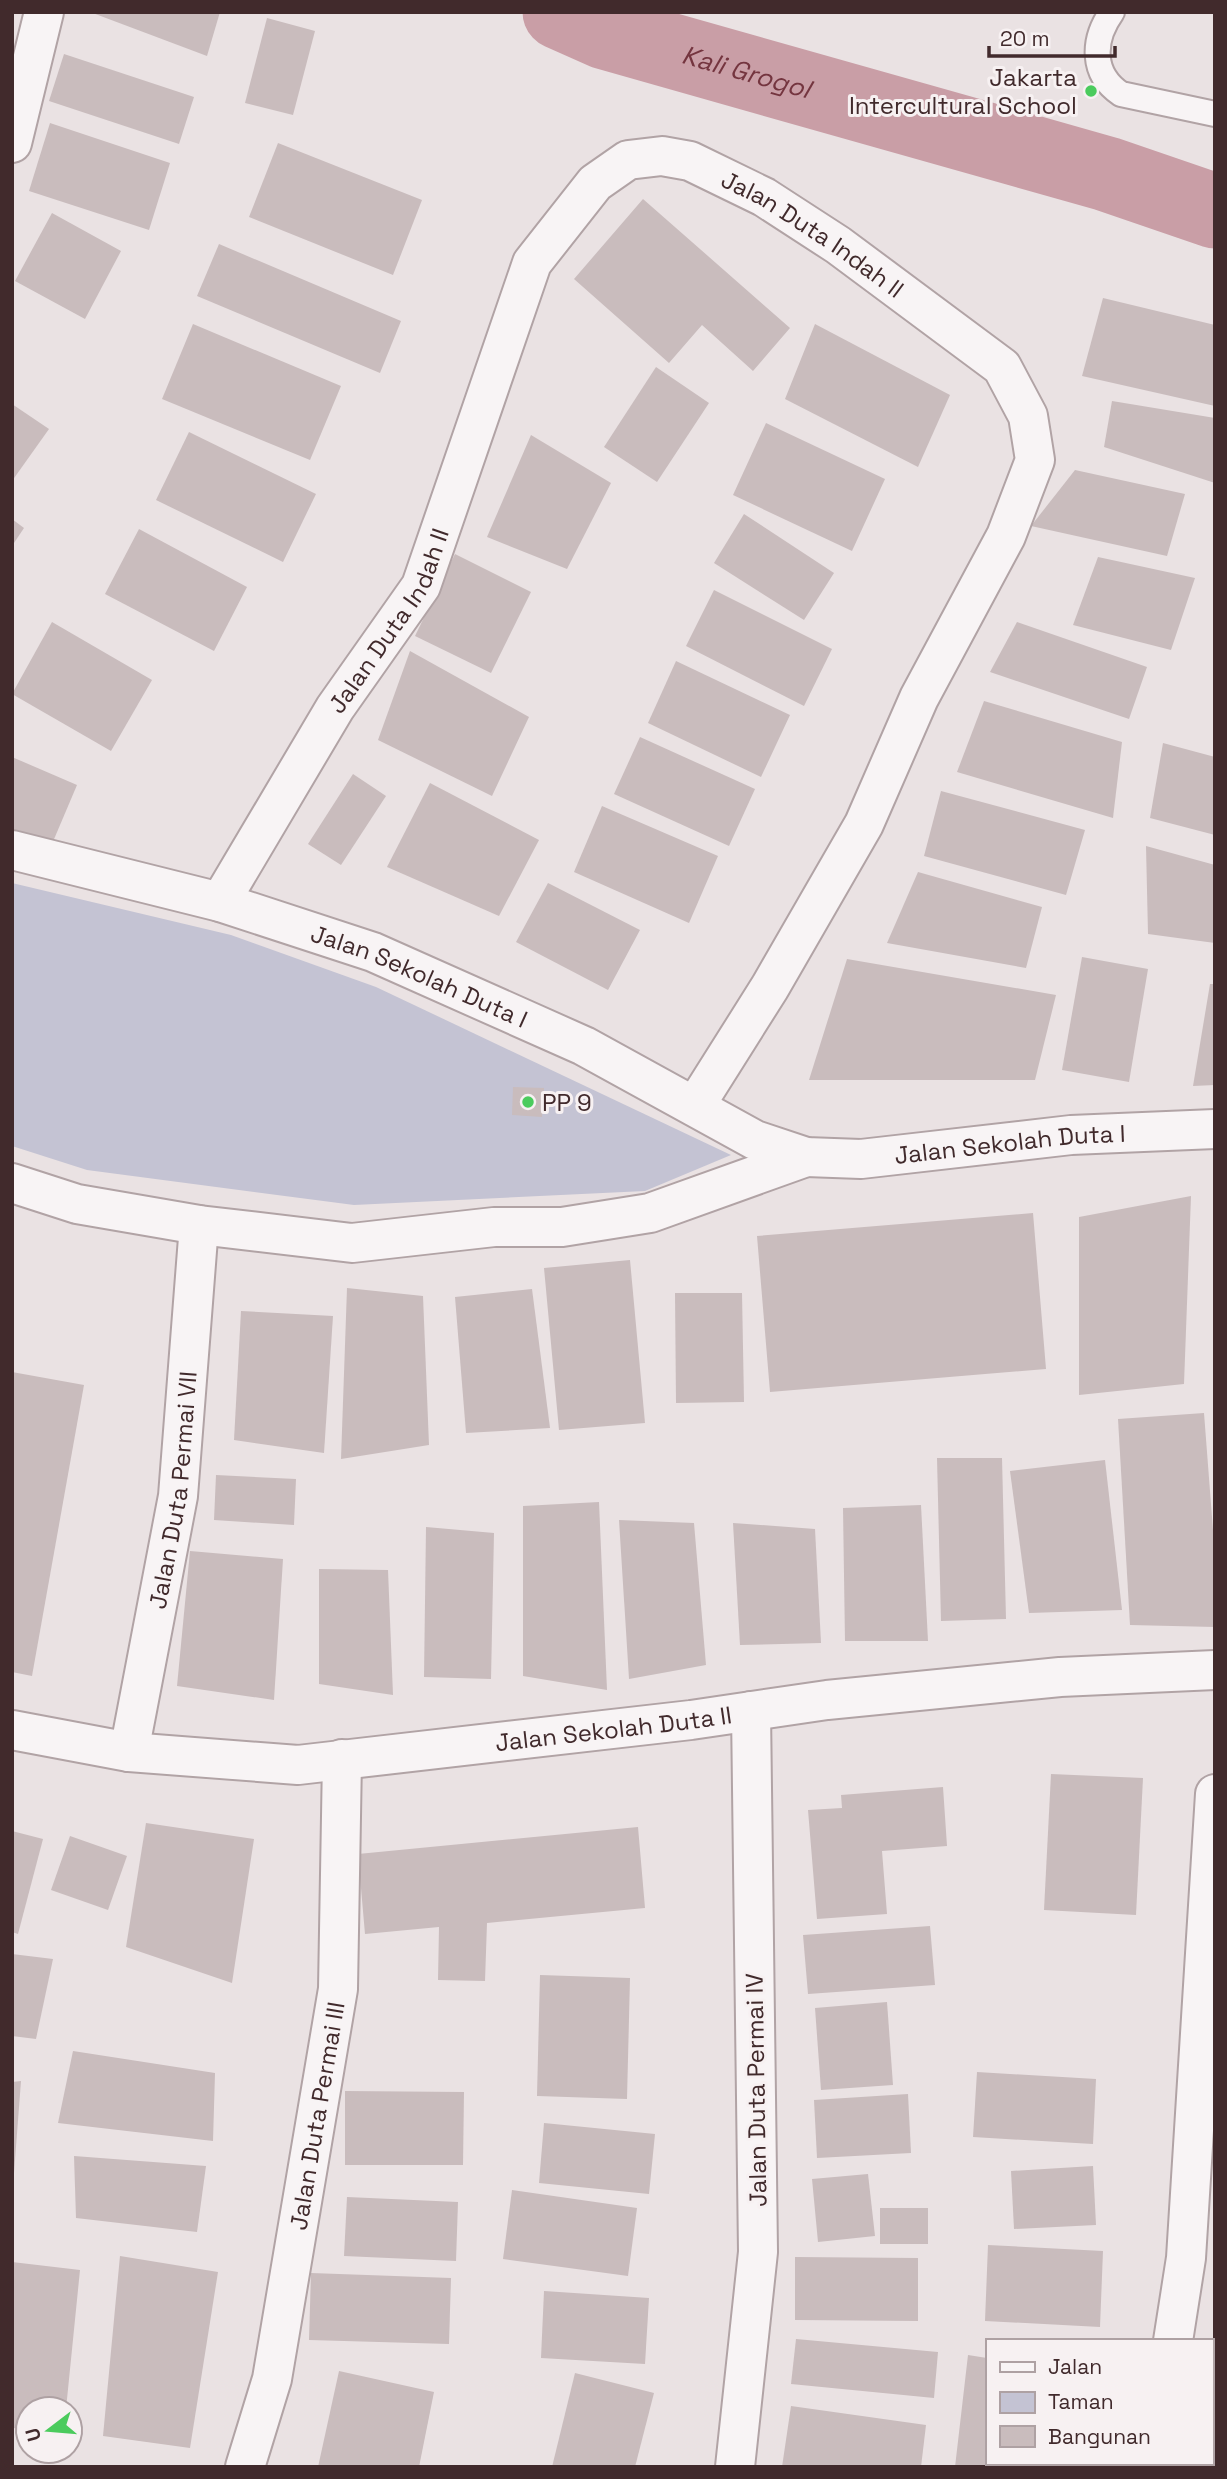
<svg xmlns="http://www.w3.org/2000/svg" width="1227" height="2479" font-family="'Space Grotesk',sans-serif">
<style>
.green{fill:#c4c3d3}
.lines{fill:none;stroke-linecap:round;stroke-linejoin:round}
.river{stroke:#c99ea6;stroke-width:75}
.building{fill:#c9bcbd}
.service-casing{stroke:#b1a3a5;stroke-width:28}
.minor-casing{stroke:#b1a3a5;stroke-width:42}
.service{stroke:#f8f4f5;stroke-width:24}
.minor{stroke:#f8f4f5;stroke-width:38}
.poi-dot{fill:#4bcb5d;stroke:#f7f1f2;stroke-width:2.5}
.labels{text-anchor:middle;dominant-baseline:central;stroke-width:6;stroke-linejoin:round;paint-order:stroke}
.poi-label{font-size:24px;fill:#412a2c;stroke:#f7f1f2;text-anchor:end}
.street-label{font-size:24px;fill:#412a2c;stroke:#f7f1f2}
.water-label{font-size:26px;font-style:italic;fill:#74353f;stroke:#f7f1f2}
</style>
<rect width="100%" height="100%" fill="#eae2e3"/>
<polygon class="green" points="12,883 231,935 376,987 731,1155 645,1191 354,1205 87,1170 12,1146"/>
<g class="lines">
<path class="river" id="s1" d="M 560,12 L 605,32 L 1107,174 L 1215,211"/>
</g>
<g class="building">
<polygon points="90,12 220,12 207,56"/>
<polygon points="267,18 315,31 293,115 245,103"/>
<polygon points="64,54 194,97 179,144 49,101"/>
<polygon points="50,123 170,163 149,230 29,191"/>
<polygon points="278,143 422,200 393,275 249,217"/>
<polygon points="643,199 790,328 753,371 702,325 669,363 574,279"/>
<polygon points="52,213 121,251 85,319 15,281"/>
<polygon points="219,244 401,321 380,373 197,296"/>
<polygon points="1103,298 1215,325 1215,406 1082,376"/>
<polygon points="193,324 341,386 310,460 162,399"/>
<polygon points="815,324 950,395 918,467 785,399"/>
<polygon points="656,367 709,403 657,482 604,447"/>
<polygon points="1112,401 1215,418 1215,483 1104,447"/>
<polygon points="12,404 49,429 12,481"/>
<polygon points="766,423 885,479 852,551 733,495"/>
<polygon points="189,432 316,494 283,562 156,500"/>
<polygon points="531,435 611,483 567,569 487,537"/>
<polygon points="1075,470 1185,494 1167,556 1031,526"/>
<polygon points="744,514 834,573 804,620 714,563"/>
<polygon points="12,519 24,528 12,546"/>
<polygon points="139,529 247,587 214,651 105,594"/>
<polygon points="455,554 531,592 491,673 415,636"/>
<polygon points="1098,557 1195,578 1171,650 1073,625"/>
<polygon points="714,590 832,649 804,706 686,646"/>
<polygon points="52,622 152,680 111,751 12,694"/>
<polygon points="1017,622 1147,667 1129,719 990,672"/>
<polygon points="410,651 529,717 492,796 378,740"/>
<polygon points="676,661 790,715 761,777 648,723"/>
<polygon points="984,701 1122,742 1113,818 957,772"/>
<polygon points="640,737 755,789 729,846 614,794"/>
<polygon points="1163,743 1215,757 1215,835 1150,818"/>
<polygon points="12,757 77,785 49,851 12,835"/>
<polygon points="353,774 386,796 341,865 308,844"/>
<polygon points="430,783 539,840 499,916 387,867"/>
<polygon points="941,791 1085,830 1066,895 924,856"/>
<polygon points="602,806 718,856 689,923 574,872"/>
<polygon points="1146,846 1215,865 1215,943 1148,934"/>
<polygon points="918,872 1042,907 1026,968 887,943"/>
<polygon points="548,883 640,930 608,990 516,942"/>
<polygon points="1082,957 1148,969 1129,1082 1062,1070"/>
<polygon points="847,959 1056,995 1035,1080 809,1080"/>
<polygon points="1210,984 1215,984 1215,1085 1193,1086"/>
<polygon points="513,1087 544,1088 542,1117 512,1115"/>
<polygon points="1191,1196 1184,1384 1079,1395 1079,1217"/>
<polygon points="1033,1213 1046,1369 770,1392 757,1236"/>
<polygon points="630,1260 645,1423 559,1430 544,1268"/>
<polygon points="347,1288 423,1296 429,1445 341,1459"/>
<polygon points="532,1289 550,1428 466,1433 455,1297"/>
<polygon points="675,1293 742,1293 744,1402 676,1403"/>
<polygon points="241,1311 333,1316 324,1453 234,1440"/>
<polygon points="12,1372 84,1385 32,1676 12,1672"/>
<polygon points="1204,1413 1215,1556 1215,1627 1130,1625 1118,1419"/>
<polygon points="937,1458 1002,1458 1006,1619 941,1621"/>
<polygon points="1105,1460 1122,1610 1029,1613 1010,1471"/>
<polygon points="216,1475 296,1479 294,1525 214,1520"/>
<polygon points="599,1502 607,1690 523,1676 523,1506"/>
<polygon points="921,1505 928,1641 845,1641 843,1508"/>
<polygon points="619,1520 694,1523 706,1665 629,1679"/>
<polygon points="733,1523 815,1529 821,1643 740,1645"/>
<polygon points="426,1527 494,1533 491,1679 424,1677"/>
<polygon points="190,1551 283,1559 274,1700 177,1686"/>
<polygon points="319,1569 388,1570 393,1695 319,1684"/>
<polygon points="1051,1774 1143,1778 1136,1915 1044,1910"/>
<polygon points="943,1787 947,1846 882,1851 887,1914 817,1919 808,1810 842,1808 841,1795"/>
<polygon points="146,1823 254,1839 232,1983 126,1947"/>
<polygon points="638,1827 645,1908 487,1923 485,1981 438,1980 439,1927 365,1934 358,1854"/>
<polygon points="12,1831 43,1839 18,1934 12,1932"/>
<polygon points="70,1836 127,1856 108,1910 51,1890"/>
<polygon points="930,1926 935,1985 808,1994 803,1935"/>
<polygon points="12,1954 53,1959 36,2039 12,2036"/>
<polygon points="540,1975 630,1978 627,2099 537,2096"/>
<polygon points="887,2002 893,2085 821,2090 815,2008"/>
<polygon points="73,2051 215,2073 213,2141 58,2123"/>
<polygon points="977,2072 1096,2079 1093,2144 973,2137"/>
<polygon points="21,2081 14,2173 12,2173 12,2082"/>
<polygon points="345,2091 464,2092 463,2165 345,2165"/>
<polygon points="908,2094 911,2153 817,2158 814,2100"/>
<polygon points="544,2123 655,2134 649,2194 539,2183"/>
<polygon points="74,2156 206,2166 197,2232 76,2218"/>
<polygon points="1093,2166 1096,2225 1014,2229 1011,2171"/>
<polygon points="868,2174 875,2236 818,2242 812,2179"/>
<polygon points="512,2190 637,2208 628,2276 503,2259"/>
<polygon points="347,2197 458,2202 456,2261 344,2256"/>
<rect x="880" y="2208" width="48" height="36"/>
<polygon points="988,2245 1103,2251 1100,2327 985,2321"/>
<polygon points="120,2256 218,2272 190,2448 103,2436"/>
<polygon points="795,2257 918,2258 918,2321 795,2320"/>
<polygon points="12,2262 80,2270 66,2409 28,2409 28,2429 12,2428"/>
<polygon points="311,2273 451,2278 449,2344 309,2340"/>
<polygon points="544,2291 649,2298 645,2364 541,2358"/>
<polygon points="796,2339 938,2352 934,2398 791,2384"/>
<polygon points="968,2355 987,2358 987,2463 1074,2463 1074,2467 955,2467"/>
<polygon points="339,2371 434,2392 419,2467 318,2467"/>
<polygon points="575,2373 654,2393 635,2467 552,2467"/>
<polygon points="791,2406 926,2425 921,2467 782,2467"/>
</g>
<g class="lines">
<g class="service-casing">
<path id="service" d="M 1112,12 C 1092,40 1091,74 1121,94 L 1215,114"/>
</g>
<g class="minor-casing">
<g id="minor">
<polyline points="12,143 44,12"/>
<path id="s2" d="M 12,850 L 220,902 L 373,952 L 584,1046 L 755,1140 L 806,1157 L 861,1159 L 1071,1135 L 1215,1129"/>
<path id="s3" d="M 220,902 L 335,708 L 421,586 L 532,263 L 595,183 L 628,160 L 662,156 L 690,161 L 764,197 L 838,245 L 1002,367 L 1028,416 L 1035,460 L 1006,536 L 919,698 L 864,824 L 770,987 L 695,1106"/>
<polyline points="12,1183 77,1204 199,1225 352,1243 494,1227 562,1227 650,1213 806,1157"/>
<path id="s4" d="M 12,1730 L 129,1752 L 298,1765 L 691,1720 L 827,1700 L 1060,1677 L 1215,1670"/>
<path id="s5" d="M 129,1752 L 178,1496 L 199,1225"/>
<polyline points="1173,2341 1186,2258 1215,1794"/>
<path id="s6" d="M 245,2467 L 272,2379 L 338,1989 L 342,1759"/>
<polyline points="735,2467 758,2252 751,1711"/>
<polyline points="1153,2467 1154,2463"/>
</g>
</g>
<use href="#service" class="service"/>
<use href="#minor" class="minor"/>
</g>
<g class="poi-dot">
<circle cx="1091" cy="91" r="7"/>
<circle cx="528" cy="1102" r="7"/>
</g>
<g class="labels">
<g class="poi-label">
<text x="1077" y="77">Jakarta<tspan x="1077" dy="28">Intercultural School</tspan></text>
<text x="542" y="1102" text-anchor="start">PP 9</text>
</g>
<g class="street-label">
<text stroke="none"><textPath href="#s3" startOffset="1064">Jalan Duta Indah II</textPath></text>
<text stroke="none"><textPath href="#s3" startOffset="329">Jalan Duta Indah II</textPath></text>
<text stroke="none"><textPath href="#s2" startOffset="427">Jalan Sekolah Duta I</textPath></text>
<text stroke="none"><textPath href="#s2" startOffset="1060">Jalan Sekolah Duta I</textPath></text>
<text stroke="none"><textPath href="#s5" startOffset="266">Jalan Duta Permai VII</textPath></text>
<text stroke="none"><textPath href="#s4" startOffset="606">Jalan Sekolah Duta II</textPath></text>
<text transform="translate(756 2090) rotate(-91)">Jalan Duta Permai IV</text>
<text stroke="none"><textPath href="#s6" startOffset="359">Jalan Duta Permai III</textPath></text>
</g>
<g class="water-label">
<text stroke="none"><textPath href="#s1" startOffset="196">Kali Grogol</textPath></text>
</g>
</g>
<rect width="1227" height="2479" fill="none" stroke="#412a2c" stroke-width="28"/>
<rect x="986" y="2339" width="228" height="126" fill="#f7f1f2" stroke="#aea1a3" stroke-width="2"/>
<rect x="1000" y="2362" width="35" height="10" fill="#f8f4f5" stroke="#aea1a3" stroke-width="2"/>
<text x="1048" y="2374" font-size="21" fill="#412a2c">Jalan</text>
<rect x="1000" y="2392" width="35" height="21" fill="#c4c3d3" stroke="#aea1a3" stroke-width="2"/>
<text x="1048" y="2409" font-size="21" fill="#412a2c">Taman</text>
<rect x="1000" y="2426" width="35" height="21" fill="#c9bcbd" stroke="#aea1a3" stroke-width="2"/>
<text x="1048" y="2444" font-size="21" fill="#412a2c">Bangunan</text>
<g transform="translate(49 2430) rotate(254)"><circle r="33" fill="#f7f1f2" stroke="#aea1a3" stroke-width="2"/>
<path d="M0-5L12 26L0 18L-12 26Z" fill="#4bcb5d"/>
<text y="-10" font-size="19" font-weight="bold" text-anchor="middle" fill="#412a2c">U</text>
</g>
<path d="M989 46v10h126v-10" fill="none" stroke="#412a2c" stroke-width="3.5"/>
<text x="1000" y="46" font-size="21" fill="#412a2c" stroke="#f7f1f2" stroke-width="5" paint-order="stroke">20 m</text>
</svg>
